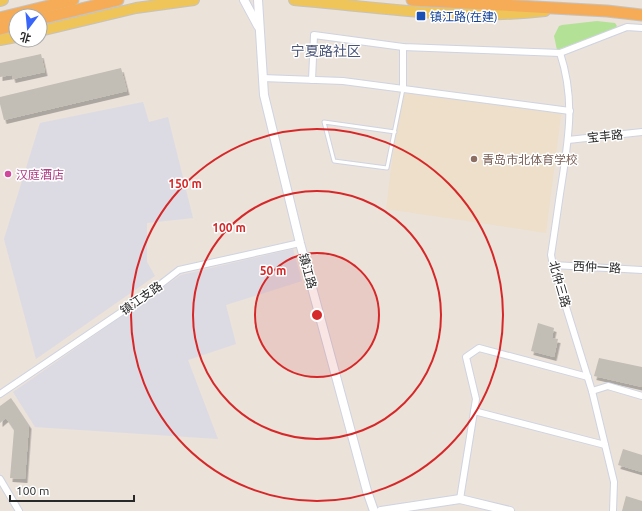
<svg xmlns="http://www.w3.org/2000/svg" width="642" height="511" font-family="Ubuntu,'Noto Sans SC',sans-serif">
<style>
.industrial{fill:#dcdae3}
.education{fill:#eddfc9}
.green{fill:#b3e296}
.building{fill:#c2bdb5;filter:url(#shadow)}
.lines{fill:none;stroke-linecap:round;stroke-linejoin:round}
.service-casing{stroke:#cfd3e1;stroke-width:5}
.minor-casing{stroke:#cfd3e1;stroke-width:8}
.tertiary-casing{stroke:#cfd3e1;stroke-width:10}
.primary-casing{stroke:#c3c3c3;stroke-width:12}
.trunk-casing{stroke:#c3c3c3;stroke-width:13}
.service{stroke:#fff;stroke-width:3}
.minor{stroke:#fff;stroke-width:6}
.tertiary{stroke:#fff;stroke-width:8}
.primary{stroke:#efc55a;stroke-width:10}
.trunk{stroke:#f6ac56;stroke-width:11}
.ring{fill:none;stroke:#d62828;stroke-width:2}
.transit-dot{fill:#1a4fb4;stroke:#fff;stroke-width:1.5}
.education-dot{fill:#8d6e63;stroke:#fff;stroke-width:1.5}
.hotel-dot{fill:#d1479c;stroke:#fff;stroke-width:1.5}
.labels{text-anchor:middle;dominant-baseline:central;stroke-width:3;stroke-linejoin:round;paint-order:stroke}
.transit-label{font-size:12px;fill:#164399;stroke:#fff;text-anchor:start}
.street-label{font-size:12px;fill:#282828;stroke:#fff}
.education-label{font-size:12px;fill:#785e54;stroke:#fff;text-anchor:start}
.hotel-label{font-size:12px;fill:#b23c85;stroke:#fff;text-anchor:start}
.quarter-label{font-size:14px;fill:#495478;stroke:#fff}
.centre{fill:#d62828;stroke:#fff;stroke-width:2}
.ring-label{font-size:12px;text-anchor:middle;font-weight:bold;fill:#d62828;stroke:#fff;stroke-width:3;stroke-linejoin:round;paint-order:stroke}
</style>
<defs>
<filter id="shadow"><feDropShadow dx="2.5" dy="4" stdDeviation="0" flood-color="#0004"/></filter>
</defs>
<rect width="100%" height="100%" fill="#ebe2da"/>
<g class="industrial">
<polygon points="143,102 149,122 168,117 193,218 147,223 147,262 155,276 36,359 4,239 40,123"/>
<polygon points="293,249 302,281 226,305 236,344 188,360 218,439 35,427 13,392 181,275"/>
</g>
<polygon class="education" points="401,87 562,108 546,233 386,209"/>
<polygon class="green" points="597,21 615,23 617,26 614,29 557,50 554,36 559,26 562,25"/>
<g class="building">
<polygon points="41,54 45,72 13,79 12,75 0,77 0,63"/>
<polygon points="121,68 127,91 4,120 0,104 0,97"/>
<polygon points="538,323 554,328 552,338 558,339 554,357 531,351"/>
<polygon points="599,358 642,367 642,387 594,376"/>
<polygon points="11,398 29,425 25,479 10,478 14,430 6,418 0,423 0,406"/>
<polygon points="623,449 642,455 642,472 618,465"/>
<polygon points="626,496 642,501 642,511 622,511"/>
</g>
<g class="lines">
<g class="service-casing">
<polyline id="service" points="395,132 324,122 334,161 387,168 403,89"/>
</g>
<g class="minor-casing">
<g id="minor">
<path d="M 560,53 C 575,98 569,136 562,181 C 558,206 555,230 551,255 L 553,265 L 592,391 L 614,482 L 613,511"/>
<polyline points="262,78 343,81 570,111"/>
<polyline points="312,80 314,35 403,47 560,53 627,27 642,28"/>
<polyline points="403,89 403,47"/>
<polyline points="568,140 642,132"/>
<polyline points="553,265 642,270"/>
<polyline points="592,391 608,386 642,396"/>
<polyline points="0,394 148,294 179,270 300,243"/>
<polyline points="474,411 605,445"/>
<polyline points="0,479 19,511"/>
<polyline points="460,499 476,399 466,357 479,348 588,377"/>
</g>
</g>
<g class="tertiary-casing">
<g id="tertiary">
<polyline points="244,0 258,26"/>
<polyline points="258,0 264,95 300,243 367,491 374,511"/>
<polyline points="381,511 460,499 510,511"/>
</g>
</g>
<g class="primary-casing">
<g id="primary">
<path d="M 294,0 C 376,7 462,21 545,11"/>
<polyline points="0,1 3,0"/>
<polyline points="40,31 136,8 194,0"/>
<polyline points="0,40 16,37"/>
</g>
</g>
<g class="trunk-casing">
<g id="trunk">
<polyline points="412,0 607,11 642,15"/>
<polyline points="0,18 73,0"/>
<polyline points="40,19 118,0"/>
<polyline points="0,29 16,25"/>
</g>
</g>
<use href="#service" class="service"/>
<use href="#minor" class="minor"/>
<use href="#tertiary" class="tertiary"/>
<use href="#primary" class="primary"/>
<use href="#trunk" class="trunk"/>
</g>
<circle cx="317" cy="315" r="62" fill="#d62828" fill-opacity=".12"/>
<g class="ring">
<circle cx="317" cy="315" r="62"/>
<circle cx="317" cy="315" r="124"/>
<circle cx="317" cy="315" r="186"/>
</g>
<rect class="transit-dot" x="416" y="11" width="10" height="10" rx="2"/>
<circle class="education-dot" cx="474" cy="159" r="4"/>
<circle class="hotel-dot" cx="8" cy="174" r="4"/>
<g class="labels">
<g class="transit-label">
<text x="430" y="16">镇江路(在建)</text>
</g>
<g class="street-label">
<text transform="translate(605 136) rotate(-6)">宝丰路</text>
<text transform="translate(597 267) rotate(3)">西仲一路</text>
<text transform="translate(308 271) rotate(75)">镇江路</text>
<text transform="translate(560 284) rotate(74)">北仲三路</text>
<text transform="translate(141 298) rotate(-35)">镇江支路</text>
</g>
<g class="education-label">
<text x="482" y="159">青岛市北体育学校</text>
</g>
<g class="hotel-label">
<text x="16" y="174">汉庭酒店</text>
</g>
<g class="quarter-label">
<text x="326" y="51">宁夏路社区</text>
</g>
</g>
<circle cx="317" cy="315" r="6" class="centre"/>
<g class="ring-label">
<text x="185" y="188">150 m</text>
<text x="229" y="232">100 m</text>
<text x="273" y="275">50 m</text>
</g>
<g transform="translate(28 28) rotate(196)"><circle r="19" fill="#ffffff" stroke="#a9a9a9"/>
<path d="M0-3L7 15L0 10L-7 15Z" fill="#3966f8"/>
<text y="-6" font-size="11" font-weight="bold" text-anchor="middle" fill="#282828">北</text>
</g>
<path d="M10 495v6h124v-6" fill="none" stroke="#282828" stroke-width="2"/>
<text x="16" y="495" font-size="12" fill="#282828" stroke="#ffffff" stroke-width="3" paint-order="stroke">100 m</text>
</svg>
